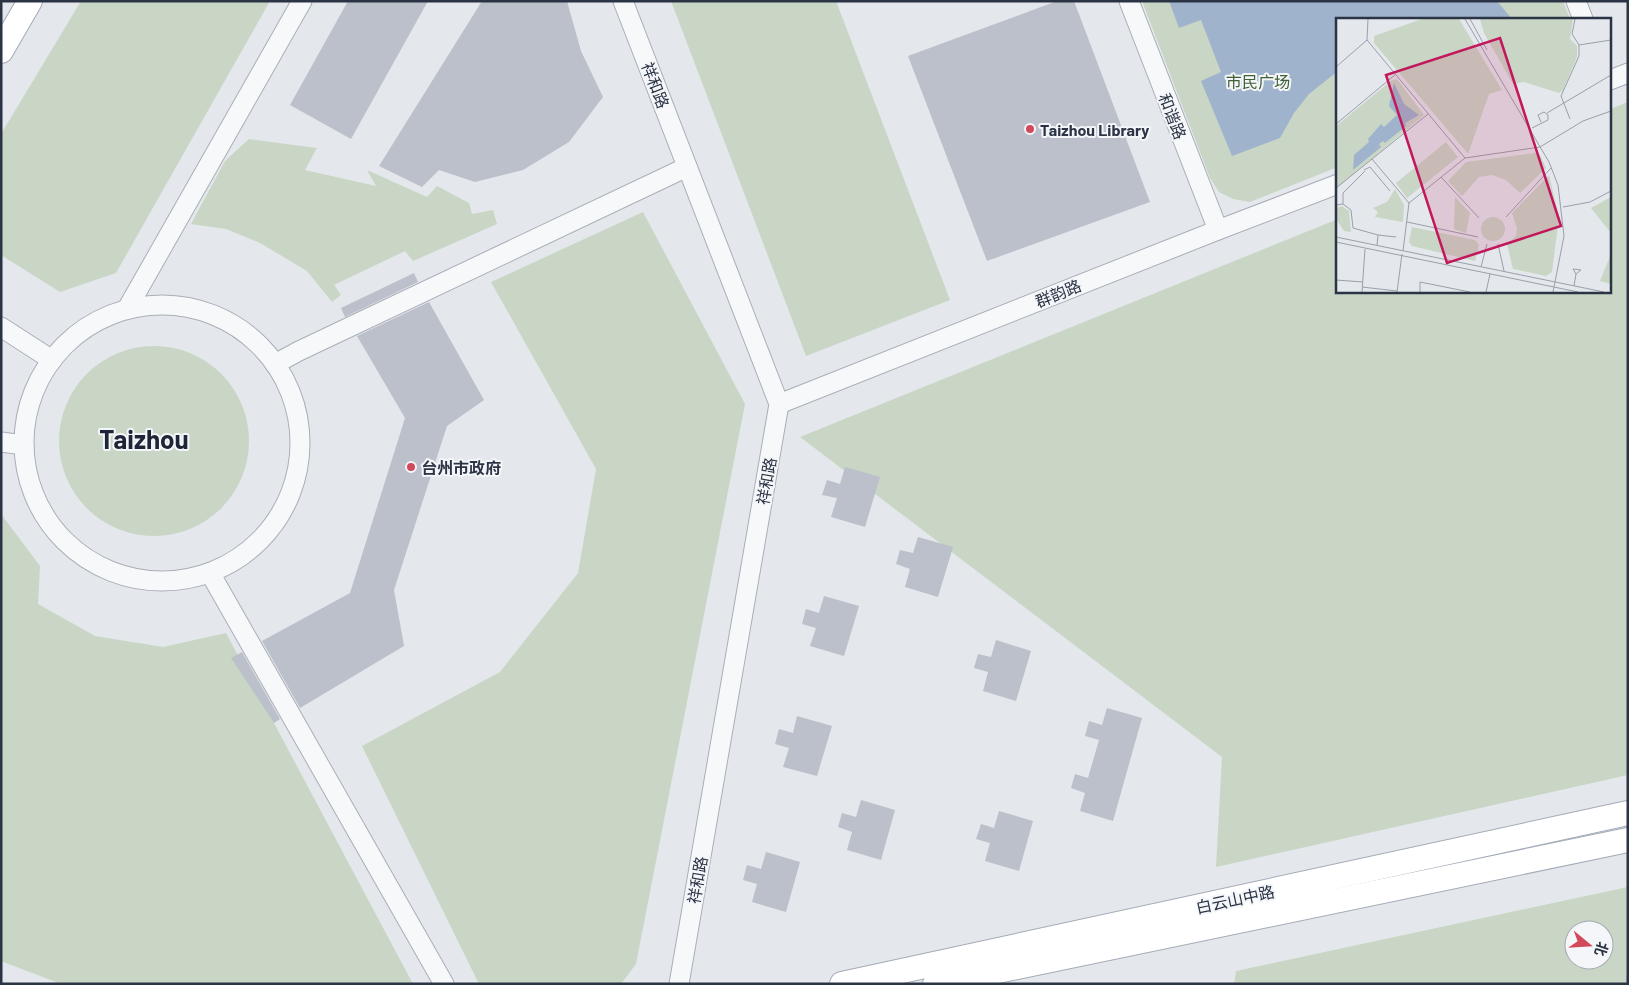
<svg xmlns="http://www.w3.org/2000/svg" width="1629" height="985" font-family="Barlow,'Noto Sans SC',sans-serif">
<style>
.green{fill:#c9d6c5;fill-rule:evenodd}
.water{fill:#9fb4cc}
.building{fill:#bbc0ca}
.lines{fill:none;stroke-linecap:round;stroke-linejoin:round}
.minor-casing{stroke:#a9aeb7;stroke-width:21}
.major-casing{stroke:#a3abb8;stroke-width:26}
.minor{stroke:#f7f8fa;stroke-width:19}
.major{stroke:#fff;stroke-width:24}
.poi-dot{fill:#d1495b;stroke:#f4f6f9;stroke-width:2}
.labels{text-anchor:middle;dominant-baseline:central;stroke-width:4;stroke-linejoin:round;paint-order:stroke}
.park-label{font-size:16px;fill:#3f6138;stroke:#f4f6f9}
.street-label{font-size:16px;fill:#2b3445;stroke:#f4f6f9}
.poi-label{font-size:16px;font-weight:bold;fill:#2b3445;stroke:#f4f6f9;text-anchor:start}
.town-label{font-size:26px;font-weight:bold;fill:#1d2536;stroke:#f4f6f9}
.inset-road{fill:none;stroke:#9a9fa9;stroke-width:1}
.view{fill:#c2185b;fill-opacity:0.15;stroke:#c2185b;stroke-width:2.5}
.inset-edge{fill:none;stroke:#2b3445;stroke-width:2.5}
</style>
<rect width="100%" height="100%" fill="#e4e7ec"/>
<g class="green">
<polygon points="81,1 270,1 116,273 60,292 1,255 1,134"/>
<polygon points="671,1 836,1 950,300 806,356"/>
<polygon points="1142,1 1563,1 1570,19 1338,19 1338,167 1250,202 1233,199 1219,192 1210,178"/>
<polygon points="1628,102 1628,775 1216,867 1222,757 800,437 1338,219 1338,291 1610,291 1610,109"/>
<polygon points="249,139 317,148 305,170 376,186 367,170 427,197 437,186 469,203 472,214 493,210 497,224 413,261 405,251 334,285 341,295 332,302 307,271 260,243 226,229 191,224 225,161"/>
<polygon points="643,212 745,404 636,964 621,984 479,984 362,746 500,672 578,573 596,469 491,282"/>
<circle cx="154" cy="441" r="95"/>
<polygon points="1,514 40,566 38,604 95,636 163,647 226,633 413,984 61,984 1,961"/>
<path d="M 1628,887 L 1628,984 L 1234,984 L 1236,971 ZM 1574,930 L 1604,930 L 1604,960 L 1574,960 Z"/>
</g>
<polygon class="water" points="1169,1 1497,1 1512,19 1338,19 1338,71 1309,94 1294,113 1280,138 1232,156 1201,81 1221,72 1201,20 1179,28"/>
<g class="building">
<polygon points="348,1 428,1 351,139 290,105"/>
<polygon points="482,1 567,1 581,51 603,97 569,142 523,170 475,182 439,170 422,187 379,166"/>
<polygon points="1057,1 1074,1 1150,202 987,261 908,56"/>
<polygon points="414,273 418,282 345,317 341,308"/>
<polygon points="429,302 484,400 447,426 394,590 404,646 300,708 262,641 350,593 405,418 357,336"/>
<polygon points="845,467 880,477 865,527 831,517 837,498 822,495 827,480 840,484"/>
<polygon points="918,537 953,547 938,597 905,587 910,569 896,564 900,550 913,553"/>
<polygon points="824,596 859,606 844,656 810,646 816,628 802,624 806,609 819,613"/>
<polygon points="996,640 1031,651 1016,701 983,691 988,672 974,668 978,654 991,657"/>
<polygon points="242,652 280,719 274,723 231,658"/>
<polygon points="1107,708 1142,718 1113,821 1080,811 1085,793 1071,788 1075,774 1088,778 1099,740 1085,736 1089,721 1102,725"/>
<polygon points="797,716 832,726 817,776 783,767 789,748 775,744 779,729 793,733"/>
<polygon points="861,800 895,810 881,860 847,850 852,832 838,827 842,813 856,817"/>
<polygon points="999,811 1033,821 1019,871 985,861 990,843 976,839 981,824 994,828"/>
<polygon points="766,852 800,862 786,912 752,902 757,884 743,880 747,865 761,869"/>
</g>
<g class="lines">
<g class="minor-casing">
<g id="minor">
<polyline points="623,1 779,404 679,984"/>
<polyline points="1129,1 1218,230"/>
<polyline points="1576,1 1583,19"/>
<polyline points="1610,80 1628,73"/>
<circle cx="162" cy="443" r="138"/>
<polyline points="127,309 302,1"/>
<polyline points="1,327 52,360"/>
<polyline points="275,364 299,351 687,167"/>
<polyline points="779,404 1218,230 1338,184"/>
<polyline points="1,442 24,445"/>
<polyline points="210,573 444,984"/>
</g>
</g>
<g class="major-casing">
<g id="major">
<polyline points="1,51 30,1"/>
<polyline points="842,984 1628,813"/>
<polyline points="935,984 1628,840"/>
</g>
</g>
<use href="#minor" class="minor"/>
<use href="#major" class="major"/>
</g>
<g class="poi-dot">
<circle cx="1030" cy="129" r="5"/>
<circle cx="411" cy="467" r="5"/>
</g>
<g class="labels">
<g class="park-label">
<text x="1258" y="81">市民广场</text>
</g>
<g class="street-label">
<text transform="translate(656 85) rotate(69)">祥和路</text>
<text transform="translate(1173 116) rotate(69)">和谐路</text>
<text transform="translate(1058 293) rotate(-22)">群韵路</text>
<text transform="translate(766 481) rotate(-80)">祥和路</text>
<text transform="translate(697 880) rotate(-80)">祥和路</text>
<text transform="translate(1235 899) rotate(-12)">白云山中路</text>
</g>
<g class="poi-label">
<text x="1040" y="129">Taizhou Library</text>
<text x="421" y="467">台州市政府</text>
</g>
<g class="town-label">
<text x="144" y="438">Taizhou</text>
</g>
</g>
<g transform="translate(1336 18)">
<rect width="275" height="275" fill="#e4e7ec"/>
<path d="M 86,1 L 123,1 L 166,72 L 153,76 L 132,136 L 38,25 L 38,18 ZM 144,1 L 237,1 L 234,21 L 241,28 L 241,39 L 227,72 L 223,75 L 188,64 L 177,66 L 148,15 ZM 61,61 L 88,97 L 0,171 L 0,108 L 56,62 ZM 110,124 L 122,139 L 71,180 L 60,165 ZM 199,135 L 204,137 L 210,150 L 184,175 L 170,162 L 156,157 L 143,159 L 126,178 L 112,163 L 130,144 ZM 213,157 L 223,199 L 216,254 L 210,258 L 177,251 L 171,226 L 180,218 L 181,210 L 176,195 ZM 59,171 L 68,187 L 67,204 L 39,199 L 42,194 L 37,190 L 51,184 ZM 119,179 L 134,195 L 130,215 L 118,211 ZM 275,179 L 275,215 L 255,190 ZM 6,188 L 13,193 L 15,214 L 8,213 L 0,201 L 1,190 ZM145 211a12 12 0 1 1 24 0a12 12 0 1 1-24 0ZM 76,209 L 139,222 L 143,227 L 139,243 L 76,228 L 73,224 ZM 275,236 L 275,266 L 264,263 Z" fill="#c9d6c5"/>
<path d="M 58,65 L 68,86 L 83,97 L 69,105 L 70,108 L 49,125 L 47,123 L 43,126 L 45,129 L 17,152 L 18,137 L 33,124 L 32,121 L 45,106 L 48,109 L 61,97 L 53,88 Z" fill="#9fb4cc"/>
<path class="inset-road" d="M 129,1 L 213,144 L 222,167 L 228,218 L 217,274M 134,1 L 151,32M 31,22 L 129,140M 243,27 L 275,22M 0,49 L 31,22 L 32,1M 211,95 L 275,57M 234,101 L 225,78 L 243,38 L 243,27 L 236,16 L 239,1M 0,106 L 60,56M 196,110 L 212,102 L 212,97 L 208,94 L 202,97 L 205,104M 36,141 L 73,185 L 67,233M 28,152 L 34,149 L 54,173M 105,159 L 143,200M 0,170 L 92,96M 73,185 L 129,140 L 204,129 L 247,103 L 275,93M 7,186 L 7,175 L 29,153M 0,187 L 7,186 L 15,192 L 17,210 L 42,217 L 41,227M 227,189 L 254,184 L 275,173M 170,199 L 215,150M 71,204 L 142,219M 42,217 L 60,219M 0,219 L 268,274M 0,224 L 242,274M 162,226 L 168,253M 145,249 L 151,226M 0,262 L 27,264M 238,268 L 240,256 L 245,252 L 237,251 L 240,256M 26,269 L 61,273M 26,274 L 29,231M 61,274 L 66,236M 84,274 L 84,264 L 134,274M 150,274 L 154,256"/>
<path class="view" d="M 164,20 L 225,208 L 111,245 L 50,57 Z"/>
<rect width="275" height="275" class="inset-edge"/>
</g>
<rect width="1629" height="985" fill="none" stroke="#2b3445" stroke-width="5"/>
<g transform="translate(1589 945) rotate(108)"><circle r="24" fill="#f4f6f9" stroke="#a4a8b1"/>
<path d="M0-4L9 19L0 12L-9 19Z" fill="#d1495b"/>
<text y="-8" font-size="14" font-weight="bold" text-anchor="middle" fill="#2b3445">北</text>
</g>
</svg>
